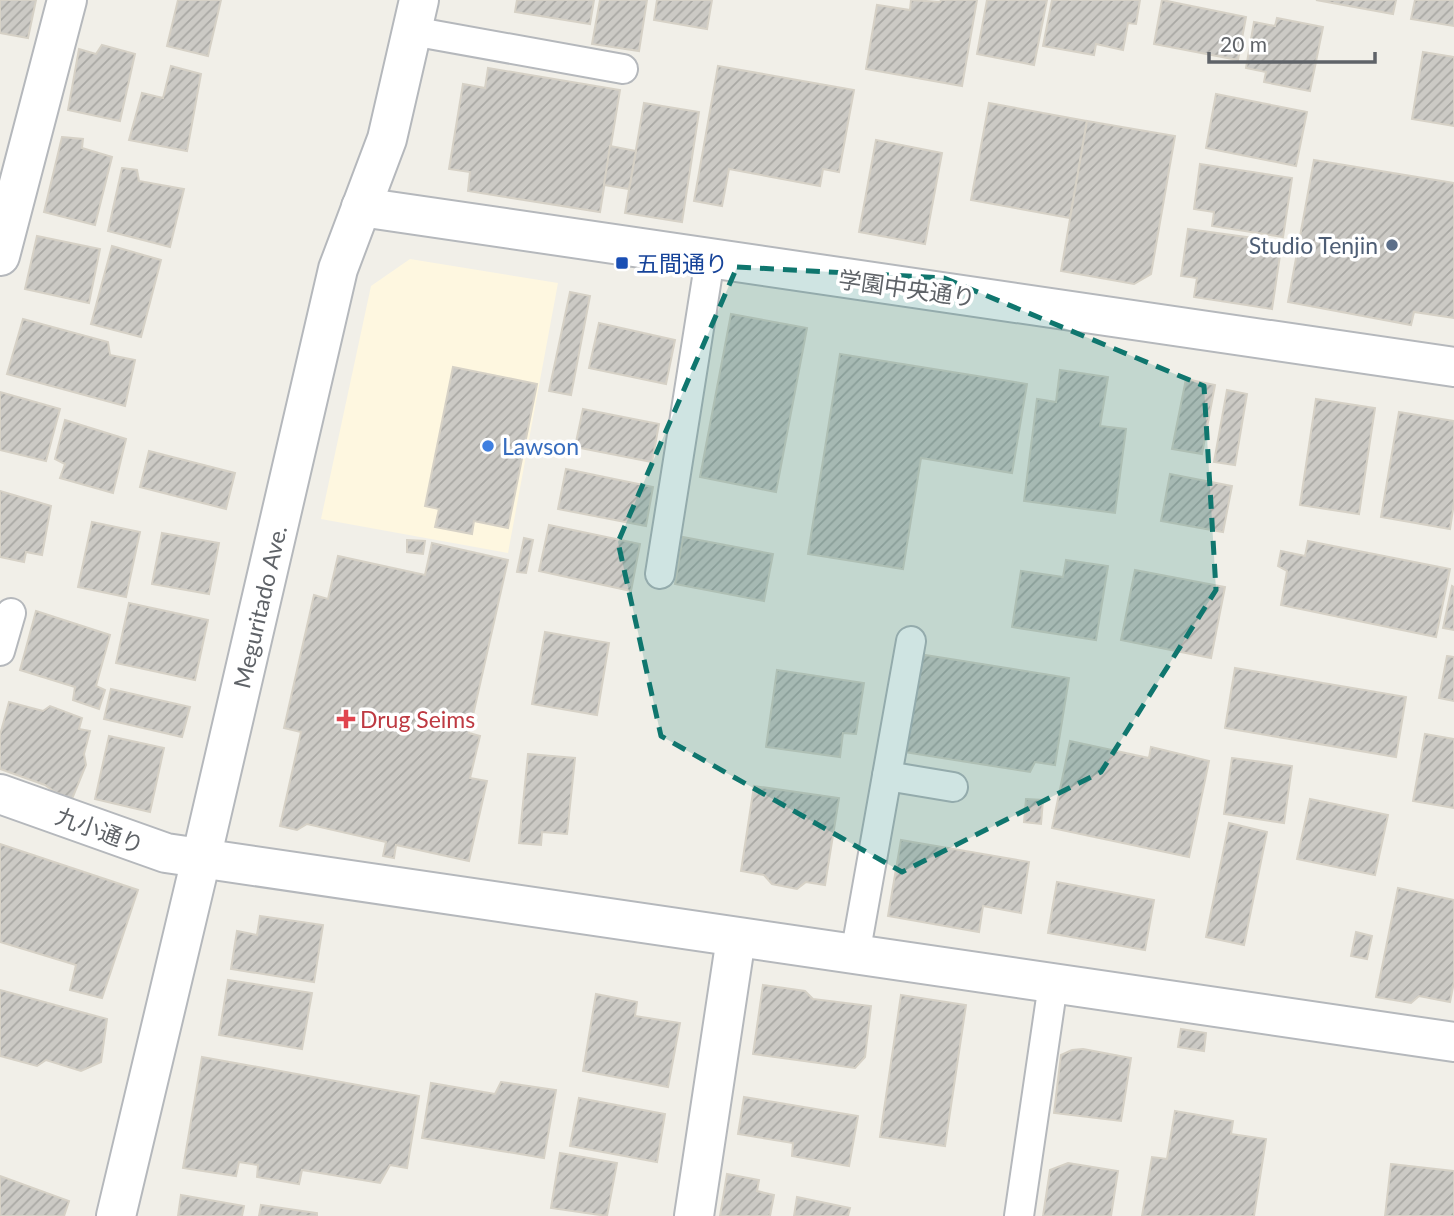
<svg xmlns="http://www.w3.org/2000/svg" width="1454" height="1216" font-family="Lato,'Noto Sans JP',sans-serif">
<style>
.commercial{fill:#fef7e0}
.building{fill:url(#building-hatch);stroke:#d6d1c6;stroke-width:2}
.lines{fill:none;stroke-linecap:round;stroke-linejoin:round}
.service-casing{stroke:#b5b8bc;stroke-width:32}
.minor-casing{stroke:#b5b8bc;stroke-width:42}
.tertiary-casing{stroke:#b5b8bc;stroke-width:42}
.service{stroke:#fff;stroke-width:28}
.minor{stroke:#fff;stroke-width:38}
.tertiary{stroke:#fff;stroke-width:38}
.marked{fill:#0f766e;fill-opacity:0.2;stroke:#0f766e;stroke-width:5;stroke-dasharray:14 9;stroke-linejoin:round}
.service-dot{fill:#5c6f8a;stroke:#fff;stroke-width:2.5}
.transit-dot{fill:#1a4fb4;stroke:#fff;stroke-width:2.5}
.shop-dot{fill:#3f7fe0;stroke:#fff;stroke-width:2.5}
.health-dot{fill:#e0444e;stroke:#fff;stroke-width:2.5}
.labels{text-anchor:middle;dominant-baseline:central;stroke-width:7;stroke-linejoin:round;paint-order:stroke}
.service-label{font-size:23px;fill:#4e5e75;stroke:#fff;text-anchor:end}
.transit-label{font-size:23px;fill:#164399;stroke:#fff;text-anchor:start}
.street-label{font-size:23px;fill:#5f6368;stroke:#fff}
.shop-label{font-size:23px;fill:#366cbe;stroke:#fff;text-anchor:start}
.health-label{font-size:23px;fill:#be3a42;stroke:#fff;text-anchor:start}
</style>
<defs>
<pattern id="building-hatch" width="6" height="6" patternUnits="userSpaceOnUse" patternTransform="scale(1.75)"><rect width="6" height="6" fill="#cccac5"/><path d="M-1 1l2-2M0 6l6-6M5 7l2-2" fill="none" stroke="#a9a8a4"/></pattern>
</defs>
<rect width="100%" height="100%" fill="#f1efe8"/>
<polygon class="commercial" points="410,259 558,283 508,553 321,519 371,286"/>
<g class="building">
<polygon points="0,0 36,0 28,38 0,33"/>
<polygon points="178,0 221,0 208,56 167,46"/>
<polygon points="517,0 594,0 590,24 515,12"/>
<polygon points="600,0 647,0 639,51 592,44"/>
<polygon points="657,0 712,0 707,29 654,20"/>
<polygon points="911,0 940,2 941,0 977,0 962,86 866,69 877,5 910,10"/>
<polygon points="987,0 1047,0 1034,65 977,54"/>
<polygon points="1052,0 1140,0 1136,24 1128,23 1123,50 1096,44 1094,55 1043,46"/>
<polygon points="1162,0 1246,17 1238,60 1154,44"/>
<polygon points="1316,0 1396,0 1393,14"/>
<polygon points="1415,0 1454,0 1454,26 1411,19"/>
<polygon points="1277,18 1323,27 1310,91 1264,82 1266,72 1246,68 1254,22 1275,26"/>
<polygon points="102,45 135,54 120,121 68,110 79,49 96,54"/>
<polygon points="1423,52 1454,57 1454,126 1412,119"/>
<polygon points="171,66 201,74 187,151 129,140 142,93 163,98"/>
<polygon points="718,66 854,90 839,172 823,169 820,186 729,169 722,206 694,201"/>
<polygon points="488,68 620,90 600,212 468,191 470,172 449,169 463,84 485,88"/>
<polygon points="1216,94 1307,112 1296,166 1206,148"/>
<polygon points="644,103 699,112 682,222 625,213"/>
<polygon points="989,103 1087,121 1070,218 971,200"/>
<polygon points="1087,121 1175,136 1151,274 1134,284 1061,271"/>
<polygon points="62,137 83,139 82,148 112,157 95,225 44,212"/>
<polygon points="876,140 942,153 925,244 859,232"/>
<polygon points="610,146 636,151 629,189 604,185"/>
<polygon points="1314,160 1454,183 1454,318 1414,312 1411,325 1288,302"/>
<polygon points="1200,164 1292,178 1283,237 1212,226 1214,212 1194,209"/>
<polygon points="122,168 137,170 139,181 184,189 170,247 108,231"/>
<polygon points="1188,229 1282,242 1272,309 1194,297 1197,278 1181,276"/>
<polygon points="37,236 100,249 89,303 25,289"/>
<polygon points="112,246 161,260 141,337 91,324"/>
<polygon points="570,292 590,296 571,395 549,391"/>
<polygon points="731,314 807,328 776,492 700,477"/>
<polygon points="23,319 108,342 110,355 135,360 125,406 7,374"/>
<polygon points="599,323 675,340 666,384 589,368"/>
<polygon points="840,354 1027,384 1012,473 921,458 903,569 808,554"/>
<polygon points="453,367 537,384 508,528 474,521 472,534 435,527 439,509 425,506"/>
<polygon points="1060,370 1108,377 1100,426 1126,429 1115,513 1024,501 1037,399 1056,402"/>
<polygon points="1186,379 1215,385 1202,454 1172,449"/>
<polygon points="1227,390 1247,394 1235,465 1214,462"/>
<polygon points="0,392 60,409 46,461 0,450"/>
<polygon points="1316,399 1375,408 1359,514 1300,505"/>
<polygon points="583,409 659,424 652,462 575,447"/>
<polygon points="1399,412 1454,421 1454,503 1450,529 1381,517"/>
<polygon points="65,420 126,439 113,493 60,478 65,464 55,459"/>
<polygon points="149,451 235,473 226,509 140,487"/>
<polygon points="566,469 653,487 646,526 558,509"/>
<polygon points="1170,474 1232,486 1223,532 1161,521"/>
<polygon points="0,491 51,506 42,555 26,552 24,562 0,557"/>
<polygon points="92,522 140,532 126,597 78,587"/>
<polygon points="549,525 640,544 631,591 539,571"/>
<polygon points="162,533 219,543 209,594 152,584"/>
<polygon points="683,537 773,554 764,601 675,584"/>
<polygon points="524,538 533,540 526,573 517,572"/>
<polygon points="407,540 425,541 423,554 407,552"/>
<polygon points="1308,541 1450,569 1436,637 1281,605 1287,571 1278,566 1281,551 1305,556"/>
<polygon points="432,543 508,560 469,733 480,736 470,778 487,781 469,861 396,845 394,858 383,856 386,842 307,824 297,830 280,826 301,732 284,728 314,595 328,599 338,556 425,575"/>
<polygon points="1066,560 1108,566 1096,640 1012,627 1021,571 1063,577"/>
<polygon points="1135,570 1225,587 1211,658 1121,640"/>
<polygon points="1452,586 1454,587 1454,630 1443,628"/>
<polygon points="129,603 208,620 195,680 116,663"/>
<polygon points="36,611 110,635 96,686 105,690 99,709 73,700 75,687 20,670"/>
<polygon points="545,632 609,643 597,715 532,704"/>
<polygon points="919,654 1069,678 1055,765 1035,762 1030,772 904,752"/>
<polygon points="1447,656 1454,657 1454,701 1439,698"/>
<polygon points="1235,668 1406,697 1396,757 1225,728"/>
<polygon points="777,670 864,683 856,734 843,733 840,757 766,747"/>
<polygon points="111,689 190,707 182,737 104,719"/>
<polygon points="9,702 43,711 50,706 82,718 79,729 90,731 84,754 86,765 72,799 55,792 45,785 0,769 0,735"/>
<polygon points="1425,734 1454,739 1454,808 1413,801"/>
<polygon points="109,736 164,748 150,812 95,799"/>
<polygon points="1070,741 1149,758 1151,747 1209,761 1189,857 1052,828"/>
<polygon points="528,754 575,758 567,834 542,832 541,845 519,843"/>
<polygon points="1232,758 1292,766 1284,823 1224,814"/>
<polygon points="754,786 839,798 825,885 806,882 797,889 772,884 764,875 741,871"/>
<polygon points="1026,799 1043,800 1041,824 1024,822"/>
<polygon points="1310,799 1388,815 1375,875 1297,859"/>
<polygon points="1229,823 1267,832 1244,945 1206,937"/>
<polygon points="901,840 1029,862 1021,913 983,906 979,932 888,916"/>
<polygon points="0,844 138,890 102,998 70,990 76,965 0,942"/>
<polygon points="1057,882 1154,900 1145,950 1048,933"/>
<polygon points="1398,888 1454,900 1454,982 1450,1002 1419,996 1411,1003 1376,997"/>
<polygon points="260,916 323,925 314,982 231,969 237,931 257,935"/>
<polygon points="1356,932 1372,936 1367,959 1351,956"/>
<polygon points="228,980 312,993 302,1049 219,1035"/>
<polygon points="763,985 805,991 813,999 871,1006 865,1057 855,1068 753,1054"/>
<polygon points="0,990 107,1019 101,1062 81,1071 46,1060 37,1066 0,1056"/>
<polygon points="596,994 637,1002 635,1016 680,1023 668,1087 583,1071"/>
<polygon points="901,995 966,1005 945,1146 880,1137"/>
<polygon points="1181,1029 1206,1033 1204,1051 1178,1047"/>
<polygon points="1083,1049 1131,1058 1121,1121 1054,1113 1061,1055 1072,1050"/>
<polygon points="202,1057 419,1096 407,1168 390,1165 380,1183 302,1170 299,1184 257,1177 258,1165 239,1162 236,1176 183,1168"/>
<polygon points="501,1082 556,1090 544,1158 422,1138 431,1083 495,1094"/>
<polygon points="744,1097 858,1116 849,1166 792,1156 793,1143 738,1134"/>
<polygon points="579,1098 665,1114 657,1162 570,1146"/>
<polygon points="1175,1111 1233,1121 1231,1134 1266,1139 1254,1216 1142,1216 1152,1157 1167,1159"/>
<polygon points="560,1153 617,1163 607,1216 551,1208"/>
<polygon points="1068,1163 1118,1171 1111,1216 1043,1216 1050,1170"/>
<polygon points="1391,1164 1454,1171 1454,1216 1385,1216"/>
<polygon points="727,1174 759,1180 757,1191 774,1195 770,1216 720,1216"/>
<polygon points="0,1176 69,1201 64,1216 0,1216"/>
<polygon points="181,1195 244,1206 242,1216 178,1216"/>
<polygon points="797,1197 850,1208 848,1216 794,1216"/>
<polygon points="261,1205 317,1213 317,1216 259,1216"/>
</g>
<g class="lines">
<g class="service-casing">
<g id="service">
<polyline points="412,31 623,69"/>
<polyline points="660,574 710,259"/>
<polyline points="0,651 11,613"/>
<polyline points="887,776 953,787"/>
<polyline points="855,955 911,641"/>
<polyline points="1019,1216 1053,984"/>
</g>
</g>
<g class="minor-casing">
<g id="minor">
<polyline points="0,256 67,0"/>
<polyline points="0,794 166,853 1454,1042"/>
<polyline points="694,1216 736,938"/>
</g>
</g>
<g class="tertiary-casing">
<g id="tertiary">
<polyline points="361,207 1454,367"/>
<path id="s1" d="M 116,1216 L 201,859 L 338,269 L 387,139 L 419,0"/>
</g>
</g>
<use href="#service" class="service"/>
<use href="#minor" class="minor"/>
<use href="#tertiary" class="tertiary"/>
</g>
<path class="marked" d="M 737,267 L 944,278 L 1204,386 L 1216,590 L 1101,772 L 902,872 L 661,736 L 618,542 Z"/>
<circle class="service-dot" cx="1392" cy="245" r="7"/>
<rect class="transit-dot" x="615" y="256" width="14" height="14" rx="3.5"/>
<circle class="shop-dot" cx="488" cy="446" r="7"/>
<path class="health-dot" d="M342.5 708.5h7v7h7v7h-7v7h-7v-7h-7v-7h7z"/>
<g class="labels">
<g class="service-label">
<text x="1378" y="245">Studio Tenjin</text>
</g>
<g class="transit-label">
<text x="636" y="263">五間通り</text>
</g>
<g class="street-label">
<text transform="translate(907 288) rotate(8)">学園中央通り</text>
<text stroke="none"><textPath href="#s1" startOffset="626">Meguritado Ave.</textPath></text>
<text transform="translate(100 830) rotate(20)">九小通り</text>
</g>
<g class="shop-label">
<text x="502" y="446">Lawson</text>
</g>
<g class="health-label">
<text x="360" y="719">Drug Seims</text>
</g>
</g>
<path d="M1209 52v10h166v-10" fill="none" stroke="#5f6368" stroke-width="3.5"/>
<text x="1220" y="52" font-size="21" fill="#5f6368" stroke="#ffffff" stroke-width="5" paint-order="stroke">20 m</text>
</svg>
